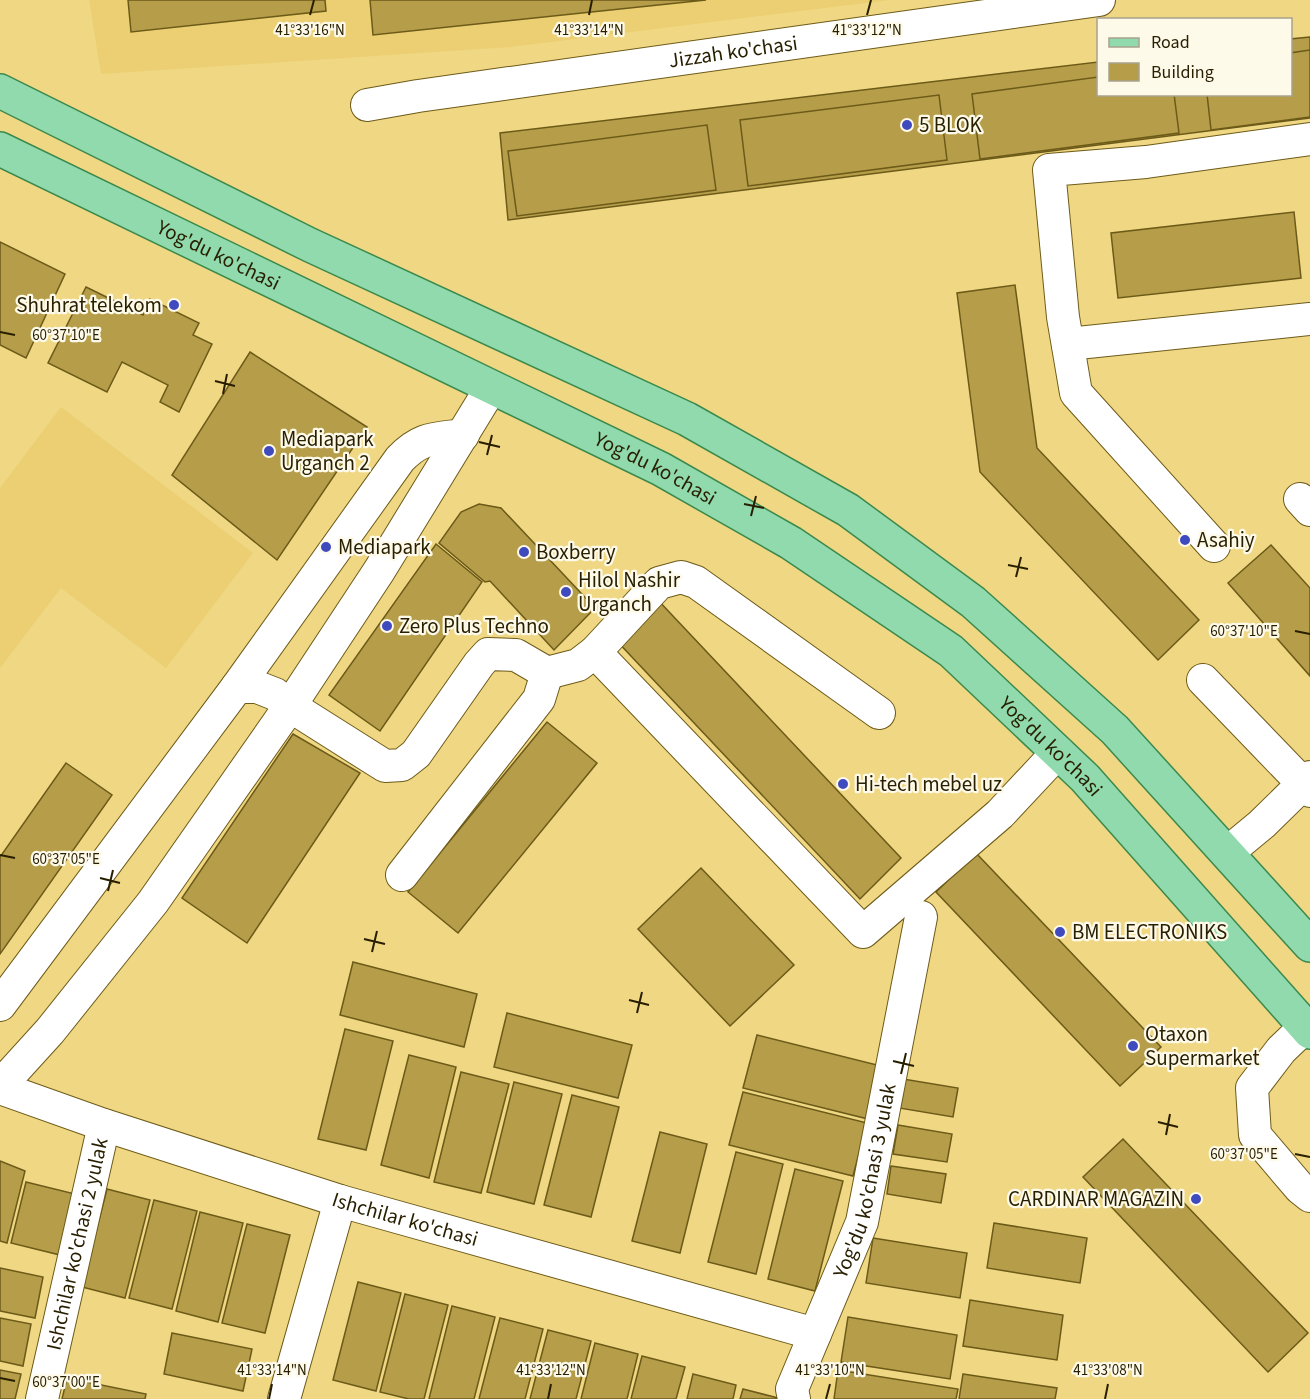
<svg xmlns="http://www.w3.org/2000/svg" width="1310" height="1399" font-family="'Source Sans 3',sans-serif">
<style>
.built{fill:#ebcf72}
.building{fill:#b59d49;stroke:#6c5a18;stroke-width:1.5}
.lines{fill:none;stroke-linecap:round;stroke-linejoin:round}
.minor-casing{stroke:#6d5b19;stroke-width:34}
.major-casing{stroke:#3c894d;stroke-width:36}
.minor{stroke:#fff;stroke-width:32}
.major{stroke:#90daad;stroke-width:33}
.ticks{fill:none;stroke:#281e00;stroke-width:2}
.poi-dot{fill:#3f4abe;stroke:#fefaea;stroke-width:2}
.labels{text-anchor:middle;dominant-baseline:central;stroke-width:4.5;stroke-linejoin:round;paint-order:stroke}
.street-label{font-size:21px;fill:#281e00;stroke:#fefaea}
.poi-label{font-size:21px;fill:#281e00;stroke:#fefaea;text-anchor:start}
.ticks-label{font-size:15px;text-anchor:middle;fill:#281e00;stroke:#fefaea;stroke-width:4.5;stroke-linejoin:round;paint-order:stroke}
</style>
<rect width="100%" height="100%" fill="#f0d783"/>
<g class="built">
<polygon points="89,0 890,0 510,47 101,74"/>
<polygon points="61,407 253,553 166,668 61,588 0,668 0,488"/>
</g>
<g class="building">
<polygon points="128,0 325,0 326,11 131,32"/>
<polygon points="370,0 706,0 373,35"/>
<polygon points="1310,37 1310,118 508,220 500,133 1098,62 1098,94 1290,94 1290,39"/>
<polygon points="1310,50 1310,117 1211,130 1207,94 1290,94 1290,53"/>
<polygon points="1098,77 1098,94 1174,94 1179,133 980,159 972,94"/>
<polygon points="939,95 947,160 748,186 740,120"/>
<polygon points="707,125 716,190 517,216 508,151"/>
<polygon points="1294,212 1301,278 1118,298 1111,233"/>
<polygon points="0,242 65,274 26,358 0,345"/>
<polygon points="1015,285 1037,448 1199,620 1158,660 980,472 957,293"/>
<polygon points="86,287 143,315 150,299 199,323 193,335 212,344 179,412 160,402 168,385 122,362 107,392 48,363"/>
<polygon points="250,352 367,427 277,560 172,475"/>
<polygon points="479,504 501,508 595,608 554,650 490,581 485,582 439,543 461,512"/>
<polygon points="436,544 482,582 380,731 329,695"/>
<polygon points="1271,545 1310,588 1310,676 1228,583"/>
<polygon points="656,598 901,858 860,899 614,638"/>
<polygon points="547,722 597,763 458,933 408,892"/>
<polygon points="293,734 360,773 247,943 182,898"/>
<polygon points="66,763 112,795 0,954 0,857"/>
<polygon points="976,853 1161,1047 1120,1086 936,892"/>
<polygon points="701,868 794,965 730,1026 638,929"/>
<polygon points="353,962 477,994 464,1047 340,1015"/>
<polygon points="507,1013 632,1045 618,1098 494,1067"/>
<polygon points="345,1029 393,1041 366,1150 318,1139"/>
<polygon points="757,1035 881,1066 868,1119 743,1088"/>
<polygon points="409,1055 456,1067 429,1178 381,1165"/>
<polygon points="461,1072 509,1084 481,1193 434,1182"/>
<polygon points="903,1079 958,1088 953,1117 899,1108"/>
<polygon points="514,1082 562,1094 534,1204 487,1192"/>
<polygon points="743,1092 867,1123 853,1176 729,1145"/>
<polygon points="572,1095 619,1107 591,1217 544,1205"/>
<polygon points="898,1125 952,1134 947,1162 893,1154"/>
<polygon points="660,1132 707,1144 680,1253 632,1241"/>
<polygon points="1123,1139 1308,1333 1268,1372 1083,1177"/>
<polygon points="736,1152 783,1164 756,1274 708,1262"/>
<polygon points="0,1161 25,1171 7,1243 0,1241"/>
<polygon points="891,1166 946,1174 941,1203 887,1194"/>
<polygon points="795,1169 843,1181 815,1291 768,1279"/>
<polygon points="26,1182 75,1194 60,1255 11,1243"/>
<polygon points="107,1189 150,1200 125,1298 82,1287"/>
<polygon points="154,1200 197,1211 172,1309 129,1298"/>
<polygon points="200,1212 243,1223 218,1322 176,1311"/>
<polygon points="994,1223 1087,1238 1080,1283 987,1268"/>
<polygon points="247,1224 290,1235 265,1333 222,1323"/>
<polygon points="873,1238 967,1253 960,1298 866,1283"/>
<polygon points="0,1268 43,1277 35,1318 0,1311"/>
<polygon points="358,1282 401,1293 376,1391 333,1380"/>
<polygon points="405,1294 448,1305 424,1399 409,1399 380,1392"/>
<polygon points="970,1300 1063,1315 1057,1360 963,1346"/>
<polygon points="452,1306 495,1317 474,1399 429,1399"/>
<polygon points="848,1317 957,1335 950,1379 841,1362"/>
<polygon points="0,1318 31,1324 23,1366 0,1361"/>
<polygon points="500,1318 543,1329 525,1399 479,1399"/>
<polygon points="548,1330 591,1341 576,1399 530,1399"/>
<polygon points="172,1333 252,1349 243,1391 164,1374"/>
<polygon points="595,1343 638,1354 627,1399 581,1399"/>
<polygon points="642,1356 685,1367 676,1399 631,1399"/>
<polygon points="0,1370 21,1374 15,1399 0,1399"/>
<polygon points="838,1370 958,1389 956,1399 834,1399"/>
<polygon points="693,1374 736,1385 733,1399 687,1399"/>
<polygon points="963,1374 1057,1388 1055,1399 959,1399"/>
<polygon points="67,1378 146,1394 145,1399 62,1399"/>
<polygon points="743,1389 782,1399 740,1399"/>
</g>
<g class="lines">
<g class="minor-casing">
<g id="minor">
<path id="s1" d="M 367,105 L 418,96 L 1099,0"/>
<polyline points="1068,344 1310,319"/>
<polyline points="1300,499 1310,510"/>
<polyline points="1214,546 1076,393 1063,317 1049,170 1146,162 1310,139"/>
<polyline points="595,652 659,583 681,577 696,582 879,713"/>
<polyline points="1203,680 1310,791"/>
<polyline points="237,687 257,687 275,694 290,706 385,766 402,765 416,754 479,664 488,654 516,655 547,673 578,665 595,652 863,932 1000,814 1058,752"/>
<polyline points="1227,853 1262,824 1310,777"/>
<polyline points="402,875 539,699 547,673"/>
<path d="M 0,1005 L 237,687 L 400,459 C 421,437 434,439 463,435"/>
<polyline points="1305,1027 1281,1050 1252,1088 1255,1135 1300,1188 1310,1196"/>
<polyline points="0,1086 50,1031 153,902 290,706 379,571 491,388"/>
<path id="s2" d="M 0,1088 L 104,1125 L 340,1201 L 815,1334"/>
<path id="s3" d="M 42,1399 L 104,1125"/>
<polyline points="284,1399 340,1201"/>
<path id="s4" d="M 794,1399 L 792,1389 L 862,1222 L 921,917"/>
</g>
</g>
<g class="major-casing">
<g id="major">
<polyline points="0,91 310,245 687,419 848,510 973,602 1115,730 1310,945"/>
<path id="s5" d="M 0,149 L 661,469 L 791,543 L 951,651 L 1085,778 L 1310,1032"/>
</g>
</g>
<use href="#minor" class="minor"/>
<use href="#major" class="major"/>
</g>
<path class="ticks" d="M 310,15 L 314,0M 589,15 L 592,0M 867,15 L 871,0M 0,332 L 15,335M 215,381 L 235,386M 223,394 L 227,374M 479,442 L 500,447M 487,455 L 492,435M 744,504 L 764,508M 751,516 L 756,496M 1008,565 L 1028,569M 1016,577 L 1021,557M 1295,631 L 1310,634M 0,855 L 15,858M 100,878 L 120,883M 108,891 L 113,870M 364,939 L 385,944M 372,952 L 377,931M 629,1000 L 649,1005M 637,1013 L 642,992M 893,1061 L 914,1066M 901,1074 L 906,1053M 1158,1122 L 1178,1127M 1166,1135 L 1170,1114M 1295,1154 L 1310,1157M 0,1378 L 15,1381M 269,1399 L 272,1384M 548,1399 L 551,1384M 826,1399 L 830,1384M 1105,1399 L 1108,1384"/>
<g class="poi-dot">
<circle cx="907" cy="125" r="6"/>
<circle cx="174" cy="305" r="6"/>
<circle cx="269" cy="451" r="6"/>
<circle cx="1185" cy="540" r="6"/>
<circle cx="326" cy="547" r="6"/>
<circle cx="524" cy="552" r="6"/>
<circle cx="566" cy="592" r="6"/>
<circle cx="387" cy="626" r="6"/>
<circle cx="843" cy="784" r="6"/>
<circle cx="1060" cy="932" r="6"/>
<circle cx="1133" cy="1046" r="6"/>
<circle cx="1196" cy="1199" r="6"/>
</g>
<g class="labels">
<g class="street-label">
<text stroke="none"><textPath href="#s1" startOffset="370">Jizzah ko'chasi</textPath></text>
<text stroke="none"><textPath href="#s5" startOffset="243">Yog'du ko'chasi</textPath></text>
<text stroke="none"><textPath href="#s5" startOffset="729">Yog'du ko'chasi</textPath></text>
<text stroke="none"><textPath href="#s5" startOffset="1215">Yog'du ko'chasi</textPath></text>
<text stroke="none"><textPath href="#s4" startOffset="232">Yog'du ko'chasi 3 yulak</textPath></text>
<text stroke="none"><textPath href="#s2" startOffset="426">Ishchilar ko'chasi</textPath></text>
<text stroke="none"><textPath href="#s3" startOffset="159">Ishchilar ko'chasi 2 yulak</textPath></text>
</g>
<g class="poi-label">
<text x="919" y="125">5 BLOK</text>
<text x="162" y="305" text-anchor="end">Shuhrat telekom</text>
<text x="281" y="439">Mediapark<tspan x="281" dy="24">Urganch 2</tspan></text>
<text x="1197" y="540">Asahiy</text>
<text x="338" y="547">Mediapark</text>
<text x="536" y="552">Boxberry</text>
<text x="578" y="580">Hilol Nashir<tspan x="578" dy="24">Urganch</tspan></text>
<text x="399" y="626">Zero Plus Techno</text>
<text x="855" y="784">Hi-tech mebel uz</text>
<text x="1072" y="932">BM ELECTRONIKS</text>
<text x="1145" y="1034">Otaxon<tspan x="1145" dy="24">Supermarket</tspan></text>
<text x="1184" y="1199" text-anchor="end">CARDINAR MAGAZIN</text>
</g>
</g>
<g class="ticks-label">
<text x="589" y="35">41°33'14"N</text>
<text x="867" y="35">41°33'12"N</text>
<text x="310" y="35">41°33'16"N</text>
<text x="66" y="340">60°37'10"E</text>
<text x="1244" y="636">60°37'10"E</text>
<text x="66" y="864">60°37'05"E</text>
<text x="1244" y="1159">60°37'05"E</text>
<text x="272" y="1375">41°33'14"N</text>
<text x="551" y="1375">41°33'12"N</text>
<text x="830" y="1375">41°33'10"N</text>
<text x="1108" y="1375">41°33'08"N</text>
<text x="66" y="1387">60°37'00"E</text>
</g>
<rect x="1097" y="18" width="195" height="78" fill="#fefaea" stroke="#a8a28c" stroke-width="1.5"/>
<rect x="1109" y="38" width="30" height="9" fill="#90daad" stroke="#a8a28c" stroke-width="1.5"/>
<text x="1151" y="48" font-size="18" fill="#281e00">Road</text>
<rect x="1109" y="63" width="30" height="18" fill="#b59d49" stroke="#a8a28c" stroke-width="1.5"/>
<text x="1151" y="78" font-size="18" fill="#281e00">Building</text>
</svg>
